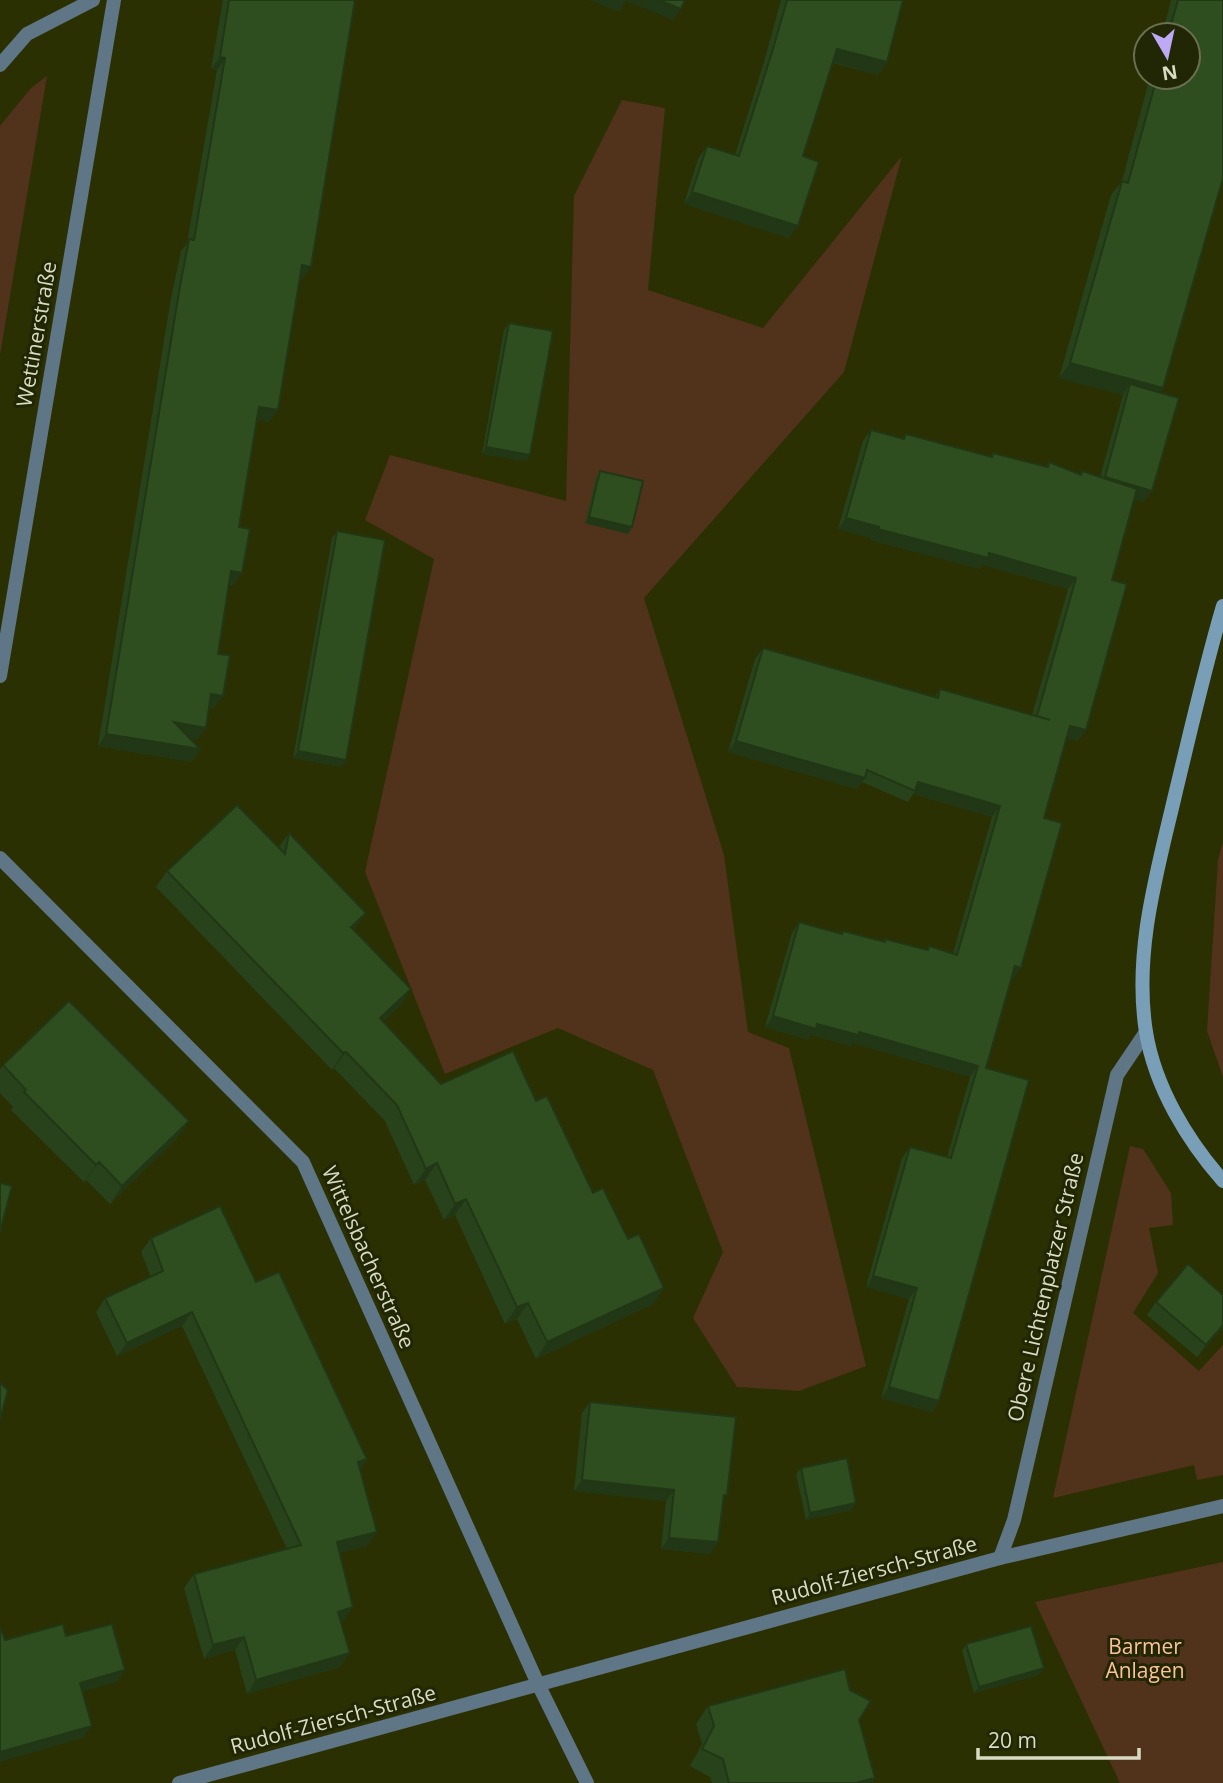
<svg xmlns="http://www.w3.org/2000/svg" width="1223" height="1783" font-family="'Open Sans',sans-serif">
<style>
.green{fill:#51321b}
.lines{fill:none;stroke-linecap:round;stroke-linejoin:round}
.minor{stroke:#5e7685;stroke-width:14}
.tertiary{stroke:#5e7685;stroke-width:14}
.secondary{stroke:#799fb8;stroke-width:14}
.wall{fill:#28431b}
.shaded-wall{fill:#213716}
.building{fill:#2f4e1f;stroke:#213716;stroke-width:2}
.labels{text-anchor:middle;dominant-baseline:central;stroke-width:6;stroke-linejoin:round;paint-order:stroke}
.street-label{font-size:21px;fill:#d8dcc4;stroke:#212604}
.park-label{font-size:21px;fill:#fec197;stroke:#212604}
</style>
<rect width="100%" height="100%" fill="#2b3002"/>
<g class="green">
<polygon points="47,76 0,355 0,126 31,88"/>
<polygon points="622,100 665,108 648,290 763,328 902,156 844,372 644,598 724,855 748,1032 789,1048 866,1366 799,1391 737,1387 693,1318 723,1252 653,1070 558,1028 445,1074 365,872 434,559 365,520 390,455 566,501 574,196"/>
<polygon points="1223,842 1223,1077 1207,1031 1218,860"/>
<polygon points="1130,1146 1143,1149 1171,1193 1173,1225 1149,1228 1158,1273 1133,1313 1199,1371 1223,1345 1223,1475 1197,1480 1194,1465 1053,1498"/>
<polygon points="1223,1562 1223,1783 1120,1783 1035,1602"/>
</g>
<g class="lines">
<g class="minor">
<polyline points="0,65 27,34 93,0"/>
<polyline points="0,858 303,1162 538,1684 587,1783"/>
<polyline points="1000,1558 1014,1520 1117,1075 1146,1032"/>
<polyline points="179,1783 1000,1558 1223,1506"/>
</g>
<polyline class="tertiary" points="0,676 114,0"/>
<path class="secondary" d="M 1223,606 C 1205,667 1191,729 1176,791 C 1158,869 1133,951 1146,1032 C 1155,1087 1187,1140 1223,1181"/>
</g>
<g class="wall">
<polygon points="223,0 355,0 311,267 302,279 300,279 278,410 269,422 256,420 239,527 234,585 229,585 218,654 214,708 209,707 197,740 191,739 192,762 98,746 171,298 181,251 187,243 217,70 211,69"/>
<polygon points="781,0 903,0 887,62 878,75 833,63 803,156 789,238 684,204 698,159 707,146 735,155 764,62"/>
<polygon points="1171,0 1223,0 1163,388 1160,393 1144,502 1134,499 1112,580 1086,730 1078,741 1066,738 1044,818 1014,979 1011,978 986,1068 939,1401 932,1412 881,1398 909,1299 866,1287 902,1158 910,1147 947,1157 970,1077 853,1043 850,1046 811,1035 808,1040 765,1027 792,933 799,922 841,934 843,931 884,941 885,939 926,950 929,946 953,953 992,817 913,794 908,802 862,782 857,789 728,752 755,659 763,648 935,697 940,689 1032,715 1068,589 983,565 980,569 870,540 871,538 838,529 863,441 871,430 902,439 906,434 990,456 993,453 1046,466 1049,462 1079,475 1082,471 1100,477 1123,395 1059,378 1111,195 1122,181 1150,77 1188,77 1188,35 1162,35"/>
<polygon points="509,323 530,455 526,461 482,454 504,330"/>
<polygon points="600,471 632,527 628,534 585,523 596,477"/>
<polygon points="337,531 346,760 341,767 293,758 332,538"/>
<polygon points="289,833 354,930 411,989 400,1006 383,1021 441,1084 536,1101 593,1193 664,1288 653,1304 536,1359 517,1319 505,1324 455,1215 444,1220 425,1180 414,1185 385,1121 334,1068 332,1070 156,887 167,871 278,848"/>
<polygon points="3,1065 189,1121 176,1139 110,1204 86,1180 84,1182 11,1110 13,1107 0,1093 0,1069"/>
<polygon points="151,1238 256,1282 367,1459 360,1470 367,1546 339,1553 344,1621 341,1622 340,1667 247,1694 235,1650 204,1659 184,1588 194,1574 287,1549 182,1326 117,1356 96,1312 105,1298 151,1277 141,1252"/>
<polygon points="1223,1295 1223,1328 1197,1357 1147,1315 1156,1302"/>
<polygon points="590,1402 723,1500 718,1542 710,1554 661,1549 666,1501 574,1491 582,1413"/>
<polygon points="801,1468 852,1510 806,1520 796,1474"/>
<polygon points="966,1644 1039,1675 974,1693 962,1651"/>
<polygon points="708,1706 859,1720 875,1778 872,1783 712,1783 710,1777 690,1766 702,1744 696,1724"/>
</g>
<g class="shaded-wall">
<polygon points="589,0 659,0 681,9 673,20 626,1 619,12"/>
<polygon points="837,49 887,62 878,75 829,61"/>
<polygon points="220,57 225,58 217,70 211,69"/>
<polygon points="692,192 798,226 789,238 684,204"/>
<polygon points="302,265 311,267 302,279 293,278"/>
<polygon points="1070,363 1163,388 1153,403 1130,384 1123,395 1059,378"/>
<polygon points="259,407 278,410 269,422 250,419"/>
<polygon points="486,447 530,455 526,461 482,454"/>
<polygon points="1105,477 1152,491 1144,502 1097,488"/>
<polygon points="589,517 632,527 628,534 585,523"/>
<polygon points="846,518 879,527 871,538 838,529"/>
<polygon points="878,529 989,553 1076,578 1068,589 983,565 980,569 870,540"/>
<polygon points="231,571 242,573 234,585 223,583"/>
<polygon points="211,694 223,696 214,708 203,706"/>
<polygon points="174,722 206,728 197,740 165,735"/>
<polygon points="1070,726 1086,730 1078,741 1062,737"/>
<polygon points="106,734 200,749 192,762 98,746"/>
<polygon points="736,741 865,778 857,789 728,752"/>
<polygon points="298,751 346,760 341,767 293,758"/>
<polygon points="918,782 1000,806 992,817 913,794 915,791"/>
<polygon points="366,913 355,929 340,943 351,927"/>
<polygon points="1015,966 1021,968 1014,979 1007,977"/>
<polygon points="411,989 400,1006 368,1035 380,1018"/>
<polygon points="773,1016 859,1032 978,1066 970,1077 853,1043 850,1046 811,1035 808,1040 765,1027"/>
<polygon points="346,1052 334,1068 332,1070 343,1053"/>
<polygon points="189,1121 176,1139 110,1204 122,1186"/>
<polygon points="99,1162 86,1180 84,1182 96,1165"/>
<polygon points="437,1163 425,1180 414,1185 426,1169"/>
<polygon points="466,1199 455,1215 444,1220 455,1204"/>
<polygon points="873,1276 917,1288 909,1299 866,1287"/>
<polygon points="664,1288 653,1304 536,1359 547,1342"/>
<polygon points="528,1303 517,1319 505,1324 517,1307"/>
<polygon points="192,1312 182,1326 117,1356 127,1343"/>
<polygon points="1223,1325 1223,1328 1197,1357 1206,1345"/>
<polygon points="889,1387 939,1401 932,1412 881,1398"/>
<polygon points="367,1459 358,1473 358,1462"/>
<polygon points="582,1480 674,1490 666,1501 574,1491"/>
<polygon points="856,1503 852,1510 806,1520 810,1513"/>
<polygon points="377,1532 367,1546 327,1556 337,1542"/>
<polygon points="669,1538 718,1542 710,1554 661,1549"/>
<polygon points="353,1607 344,1621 328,1625 338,1612"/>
<polygon points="244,1637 235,1650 204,1659 213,1645"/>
<polygon points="350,1653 340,1667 247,1694 256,1680"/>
<polygon points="1044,1668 1039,1675 974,1693 979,1687"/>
<polygon points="125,1670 117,1682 71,1695 80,1683"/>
<polygon points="92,1726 83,1738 0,1762 0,1752"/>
<polygon points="875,1778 872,1783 856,1783"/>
</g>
<g class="building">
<polygon points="229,0 355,0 311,267 302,265 278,410 259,407 239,527 250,529 242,573 231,571 218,654 230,655 223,696 211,694 206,728 174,722 200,749 106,734 180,286 189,239 194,240 225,58 220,57"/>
<polygon points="659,0 685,0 681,9"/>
<polygon points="787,0 903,0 887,62 837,49 803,156 819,162 798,226 692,192 707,146 739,156 773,49"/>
<polygon points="1178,0 1223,0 1223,178 1163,388 1070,363 1122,181 1128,183 1157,77 1188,77 1188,35 1168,35"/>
<polygon points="509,323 553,331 530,455 486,447"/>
<polygon points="1130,384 1179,398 1152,491 1105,477"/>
<polygon points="871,430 904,439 906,434 992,457 993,453 1048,467 1049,462 1081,475 1082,471 1137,489 1112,580 1127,584 1086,730 1070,726 1044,818 1062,823 1021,968 1015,966 986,1068 1029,1080 939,1401 889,1387 917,1288 873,1276 910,1147 951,1158 978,1066 859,1032 858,1035 817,1024 816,1029 773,1016 799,922 842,934 843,931 885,942 885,939 928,950 929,946 957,955 1000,806 918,782 915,791 867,770 865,778 736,741 763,648 938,698 940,689 1050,720 1037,716 1076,578 989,553 988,558 878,529 879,527 846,518"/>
<polygon points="600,471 643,481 632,527 589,517"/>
<polygon points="337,531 385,540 346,760 298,751"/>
<polygon points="237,805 285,854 289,833 366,913 351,927 411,989 380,1018 441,1084 513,1051 536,1101 547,1096 593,1193 603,1188 628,1239 639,1234 664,1288 547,1342 528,1303 517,1307 466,1199 455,1204 437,1163 426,1169 397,1105 346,1052 343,1053 167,871"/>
<polygon points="69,1001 189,1121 122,1186 99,1162 96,1165 24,1092 26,1090 3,1065"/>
<polygon points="0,1183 12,1186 0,1232"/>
<polygon points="220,1206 256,1282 279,1272 367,1459 358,1462 377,1532 337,1542 353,1607 338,1612 350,1653 256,1680 244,1637 213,1645 194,1574 301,1545 192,1312 127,1343 105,1298 163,1271 151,1238"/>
<polygon points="1188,1264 1223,1295 1223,1325 1206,1345 1156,1302"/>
<polygon points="0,1383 8,1390 0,1420"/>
<polygon points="590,1402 736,1417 727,1495 724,1495 718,1542 669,1538 674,1490 582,1480"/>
<polygon points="847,1458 856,1503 810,1513 801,1468"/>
<polygon points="63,1624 66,1636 112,1624 125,1670 80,1683 92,1726 0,1752 0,1627 5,1640"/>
<polygon points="1031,1626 1044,1668 979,1687 966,1644"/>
<polygon points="845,1669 850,1690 871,1701 859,1720 875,1778 856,1783 729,1783 723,1759 702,1749 714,1726 708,1706"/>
</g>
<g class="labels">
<g class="street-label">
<text transform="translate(36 334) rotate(-80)">Wettinerstraße</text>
<text transform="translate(369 1257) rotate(66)">Wittelsbacherstraße</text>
<text transform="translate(1045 1287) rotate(-77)">Obere Lichtenplatzer Straße</text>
<text transform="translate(874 1570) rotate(-15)">Rudolf-Ziersch-Straße</text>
<text transform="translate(333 1719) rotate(-15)">Rudolf-Ziersch-Straße</text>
</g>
<g class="park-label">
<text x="1145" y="1646">Barmer<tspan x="1145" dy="24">Anlagen</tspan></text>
</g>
</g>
<g transform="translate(1167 56) rotate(171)"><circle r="33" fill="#212604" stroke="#6a6f51" stroke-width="2"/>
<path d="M0-5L12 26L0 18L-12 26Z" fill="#bea9f5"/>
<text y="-10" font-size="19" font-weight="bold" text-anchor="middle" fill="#d8dcc4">N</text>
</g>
<path d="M978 1748v10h161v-10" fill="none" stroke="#d8dcc4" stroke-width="3.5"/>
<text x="988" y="1748" font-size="21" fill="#d8dcc4" stroke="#212604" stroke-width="5" paint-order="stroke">20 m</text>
</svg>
